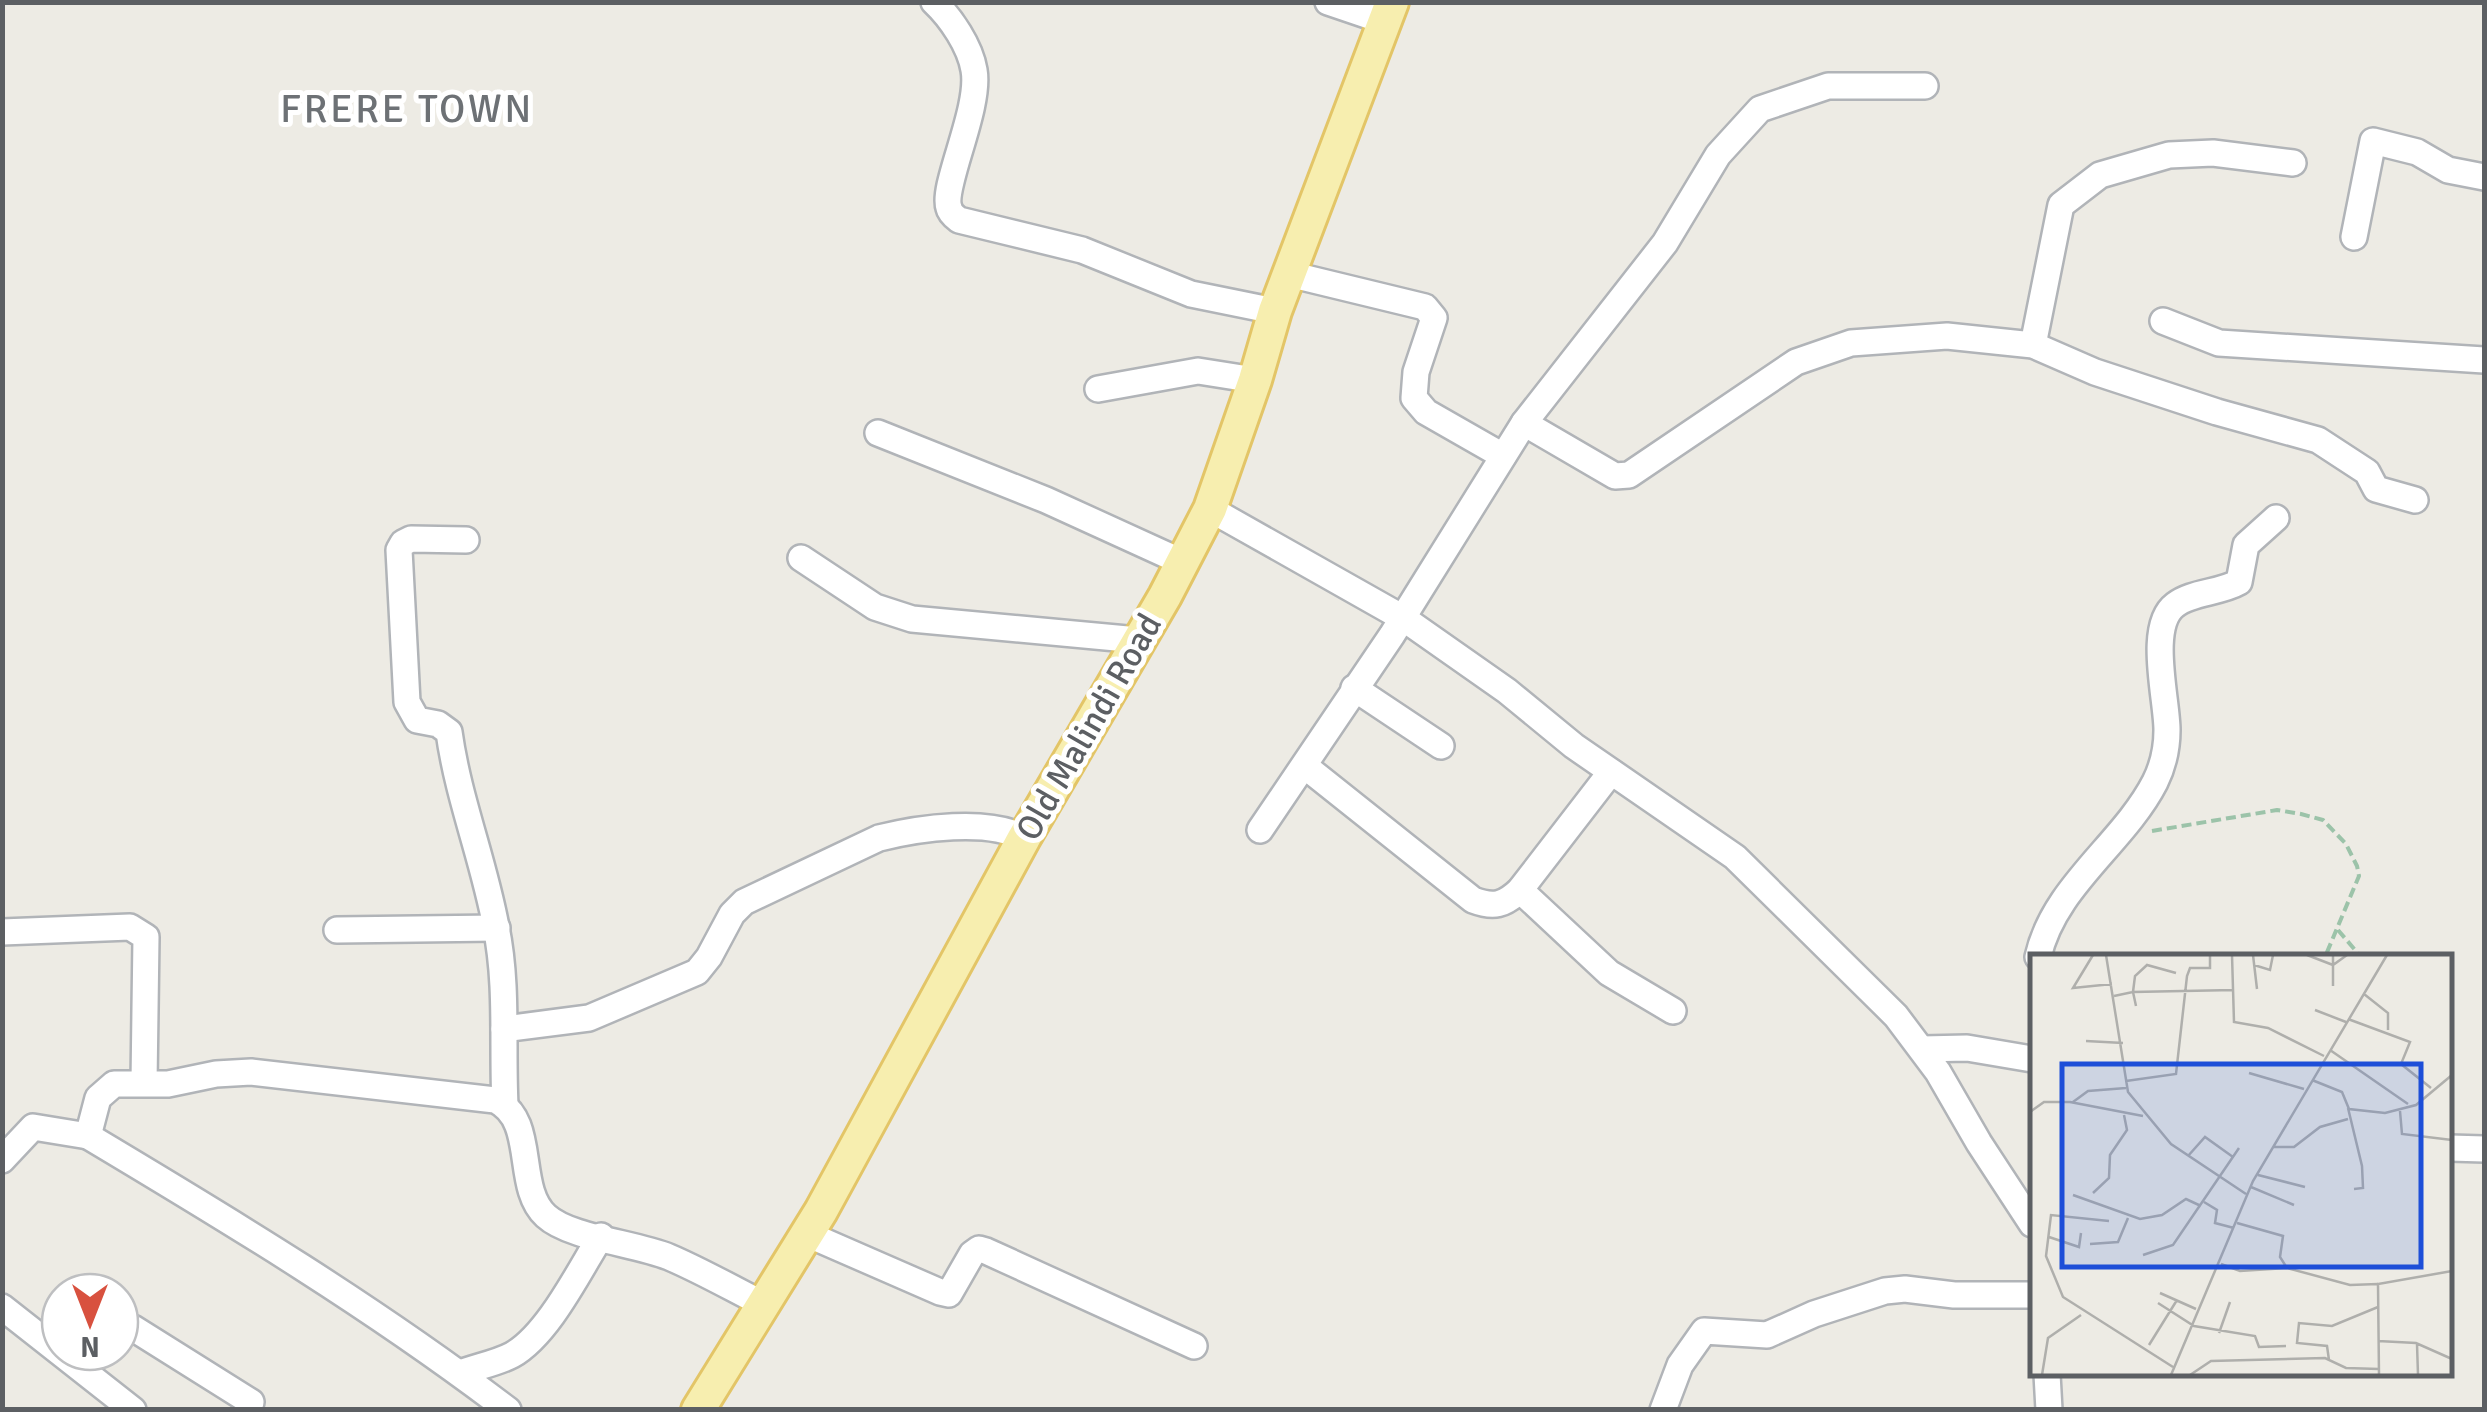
<svg xmlns="http://www.w3.org/2000/svg" width="2487" height="1412" font-family="Signika,sans-serif">
<style>
.lines{fill:none;stroke-linecap:round;stroke-linejoin:round}
.minor-casing{stroke:#b1b4b8;stroke-width:30}
.major-casing{stroke:#e3c567;stroke-width:38}
.path{stroke:#9cc3a9;stroke-width:4;stroke-dasharray:10 5;stroke-linecap:butt}
.minor{stroke:#fff;stroke-width:25}
.major{stroke:#f7eeaf;stroke-width:32}
.labels{text-anchor:middle;dominant-baseline:central;stroke-width:10;stroke-linejoin:round;paint-order:stroke}
.street-label{font-size:35px;fill:#5c5f63;stroke:#fff}
.quarter-label{font-size:40px;letter-spacing:2.5px;fill:#6d7175;stroke:#fff}
.inset-road{fill:none;stroke:#afafac;stroke-width:2.5}
.view{fill:#1d4ed8;fill-opacity:0.15;stroke:#1d4ed8;stroke-width:5}
.inset-edge{fill:none;stroke:#5c5f63;stroke-width:5}
</style>
<rect width="100%" height="100%" fill="#edebe4"/>
<g class="lines">
<g class="minor-casing">
<g id="minor">
<path d="M 934,2 C 951,18 970,46 974,70 C 981,108 941,187 949,208 C 950,213 955,217 959,220 L 1082,250 L 1191,294 L 1275,311"/>
<polyline points="1328,2 1384,21"/>
<polyline points="2354,237 2373,141 2417,152 2448,170 2484,177"/>
<polyline points="1289,274 1425,307 1434,318 1416,372 1414,398 1426,412 1503,456"/>
<polyline points="2163,321 2219,343 2484,360"/>
<polyline points="2033,345 2061,205 2100,175 2169,155 2213,153 2293,163"/>
<polyline points="1098,389 1198,371 1255,380"/>
<polyline points="1524,423 1615,476 1629,475 1796,362 1851,343 1947,336 2033,345 2095,372 2217,412 2318,440 2367,472 2376,489 2415,500"/>
<polyline points="878,433 1046,500 1182,562"/>
<polyline points="1210,509 1403,618 1507,691 1574,746 1735,857 1896,1016 1938,1072 1979,1143 2032,1224"/>
<path d="M 466,540 L 411,539 L 403,543 L 399,550 L 407,702 L 417,720 L 438,724 L 449,732 C 458,798 484,861 496,927 C 508,985 502,1046 505,1105"/>
<polyline points="801,558 875,607 912,619 1138,640"/>
<polyline points="1354,688 1441,746"/>
<path d="M 1306,767 L 1473,900 C 1494,908 1504,905 1520,890 L 1611,772"/>
<polyline points="1260,830 1392,635 1524,423 1665,243 1718,155 1760,109 1828,86 1925,86"/>
<polyline points="1520,890 1609,973 1673,1011"/>
<polyline points="337,930 497,928"/>
<polyline points="2,932 130,927 146,937 144,1083"/>
<path d="M 2038,957 C 2054,886 2123,844 2155,782 C 2163,766 2167,747 2167,730 C 2167,699 2147,626 2175,605 C 2191,592 2220,593 2239,582 L 2246,545 L 2276,518"/>
<path d="M 504,1029 L 589,1018 L 697,972 L 709,957 L 732,914 L 744,902 L 879,838 C 919,828 988,818 1024,838"/>
<polyline points="1922,1049 1967,1048 2032,1059"/>
<path d="M 88,1136 C 232,1222 374,1308 508,1410"/>
<polyline points="2450,1148 2484,1149"/>
<path d="M 2,1160 L 33,1127 L 88,1136 L 98,1098 L 114,1084 L 168,1084 L 216,1074 L 251,1072 L 495,1100 C 538,1120 514,1187 546,1216 C 570,1238 635,1243 669,1257 C 702,1271 733,1289 765,1305"/>
<polyline points="807,1234 940,1292 949,1294 972,1254 979,1249 986,1251 1194,1346"/>
<polyline points="2,1307 133,1410"/>
<polyline points="120,1326 133,1328 251,1402"/>
<path d="M 460,1373 C 476,1367 497,1363 512,1355 C 548,1335 579,1271 601,1236"/>
<polyline points="2047,1374 2049,1410"/>
<polyline points="1663,1410 1680,1365 1704,1331 1767,1335 1814,1314 1885,1291 1905,1289 1954,1295 2032,1295"/>
</g>
</g>
<g class="major-casing">
<polyline id="major" points="698,1410 821,1211 1024,838 1165,596 1210,509 1255,380 1275,311 1392,2"/>
</g>
<g class="path">
<polyline points="2152,831 2277,810 2301,814 2323,820 2346,844 2357,866 2359,876 2325,957"/>
<polyline points="2338,930 2361,957"/>
</g>
<use href="#minor" class="minor"/>
<use href="#major" class="major"/>
</g>
<g class="labels">
<g class="street-label">
<text transform="translate(1089 727) rotate(-60)">Old Malindi Road</text>
</g>
<g class="quarter-label">
<text x="407" y="109">FRERE TOWN</text>
</g>
</g>
<g transform="translate(2030 954)">
<rect width="422" height="422" fill="#edebe4"/>
<path class="inset-road" d="M 63,1 L 43,34 L 82,30M 76,1 L 98,138 L 141,190 L 216,240M 202,1 L 204,68 L 238,74 L 294,102M 223,1 L 227,35M 277,1 L 303,11 L 317,1M 224,11 L 240,16 L 243,1M 303,32 L 303,1M 334,40 L 358,59 L 358,76M 84,42 L 103,38 L 105,22 L 117,11 L 146,19M 106,52 L 103,38 L 204,36M 285,56 L 316,68M 318,65 L 380,88 L 371,110 L 401,134M 56,87 L 93,89M 300,96 L 378,150M 219,119 L 274,135M 282,126 L 312,138 L 319,155 L 355,159 L 386,151 L 422,121M 96,127 L 146,120 L 157,22 L 160,14 L 180,14 L 180,1M 43,148 L 58,137 L 96,134M 318,154 L 332,212 L 333,234 L 324,235M 370,157 L 372,180 L 422,186M 0,158 L 14,148 L 40,148 L 113,162M 244,193 L 264,193 L 290,173 L 318,165M 158,202 L 175,183 L 203,203M 228,221 L 275,233M 221,233 L 264,251M 63,239 L 79,224 L 80,201 L 97,176 L 94,161M 43,241 L 110,265 L 132,261 L 156,245 L 171,252M 174,248 L 187,256 L 185,269 L 204,274M 79,267 L 21,261 L 16,302 L 33,343 L 143,413M 207,269 L 253,282 L 250,303 L 257,314M 19,283 L 49,293 L 51,279M 60,290 L 88,288 L 98,264M 113,301 L 143,291 L 209,194M 191,310 L 210,317 L 257,314 L 320,331 L 348,330M 130,339 L 166,355M 128,349 L 164,372 L 225,382 L 229,393 L 256,392M 189,379 L 200,348M 348,387 L 386,389 L 422,405M 387,390 L 388,421M 119,391 L 147,346M 299,406 L 297,392 L 267,389 L 269,369 L 302,372 L 348,353M 12,421 L 18,384 L 51,361M 141,421 L 223,227 L 357,1M 160,421 L 181,407 L 295,404 L 316,414 L 349,415M 349,421 L 348,330 L 422,317"/>
<path class="view" d="M 32,110 L 391,110 L 391,313 L 32,313 Z"/>
<rect width="422" height="422" class="inset-edge"/>
</g>
<rect width="2487" height="1412" fill="none" stroke="#5c5f63" stroke-width="10"/>
<g transform="translate(90 1322) rotate(180)"><circle r="48" fill="#ffffff" stroke="#bebfc1" stroke-width="2.5"/>
<path d="M0-8L18 38L0 25L-18 38Z" fill="#d8513f"/>
<text y="-15" font-size="28" font-weight="bold" text-anchor="middle" fill="#5c5f63">N</text>
</g>
</svg>
